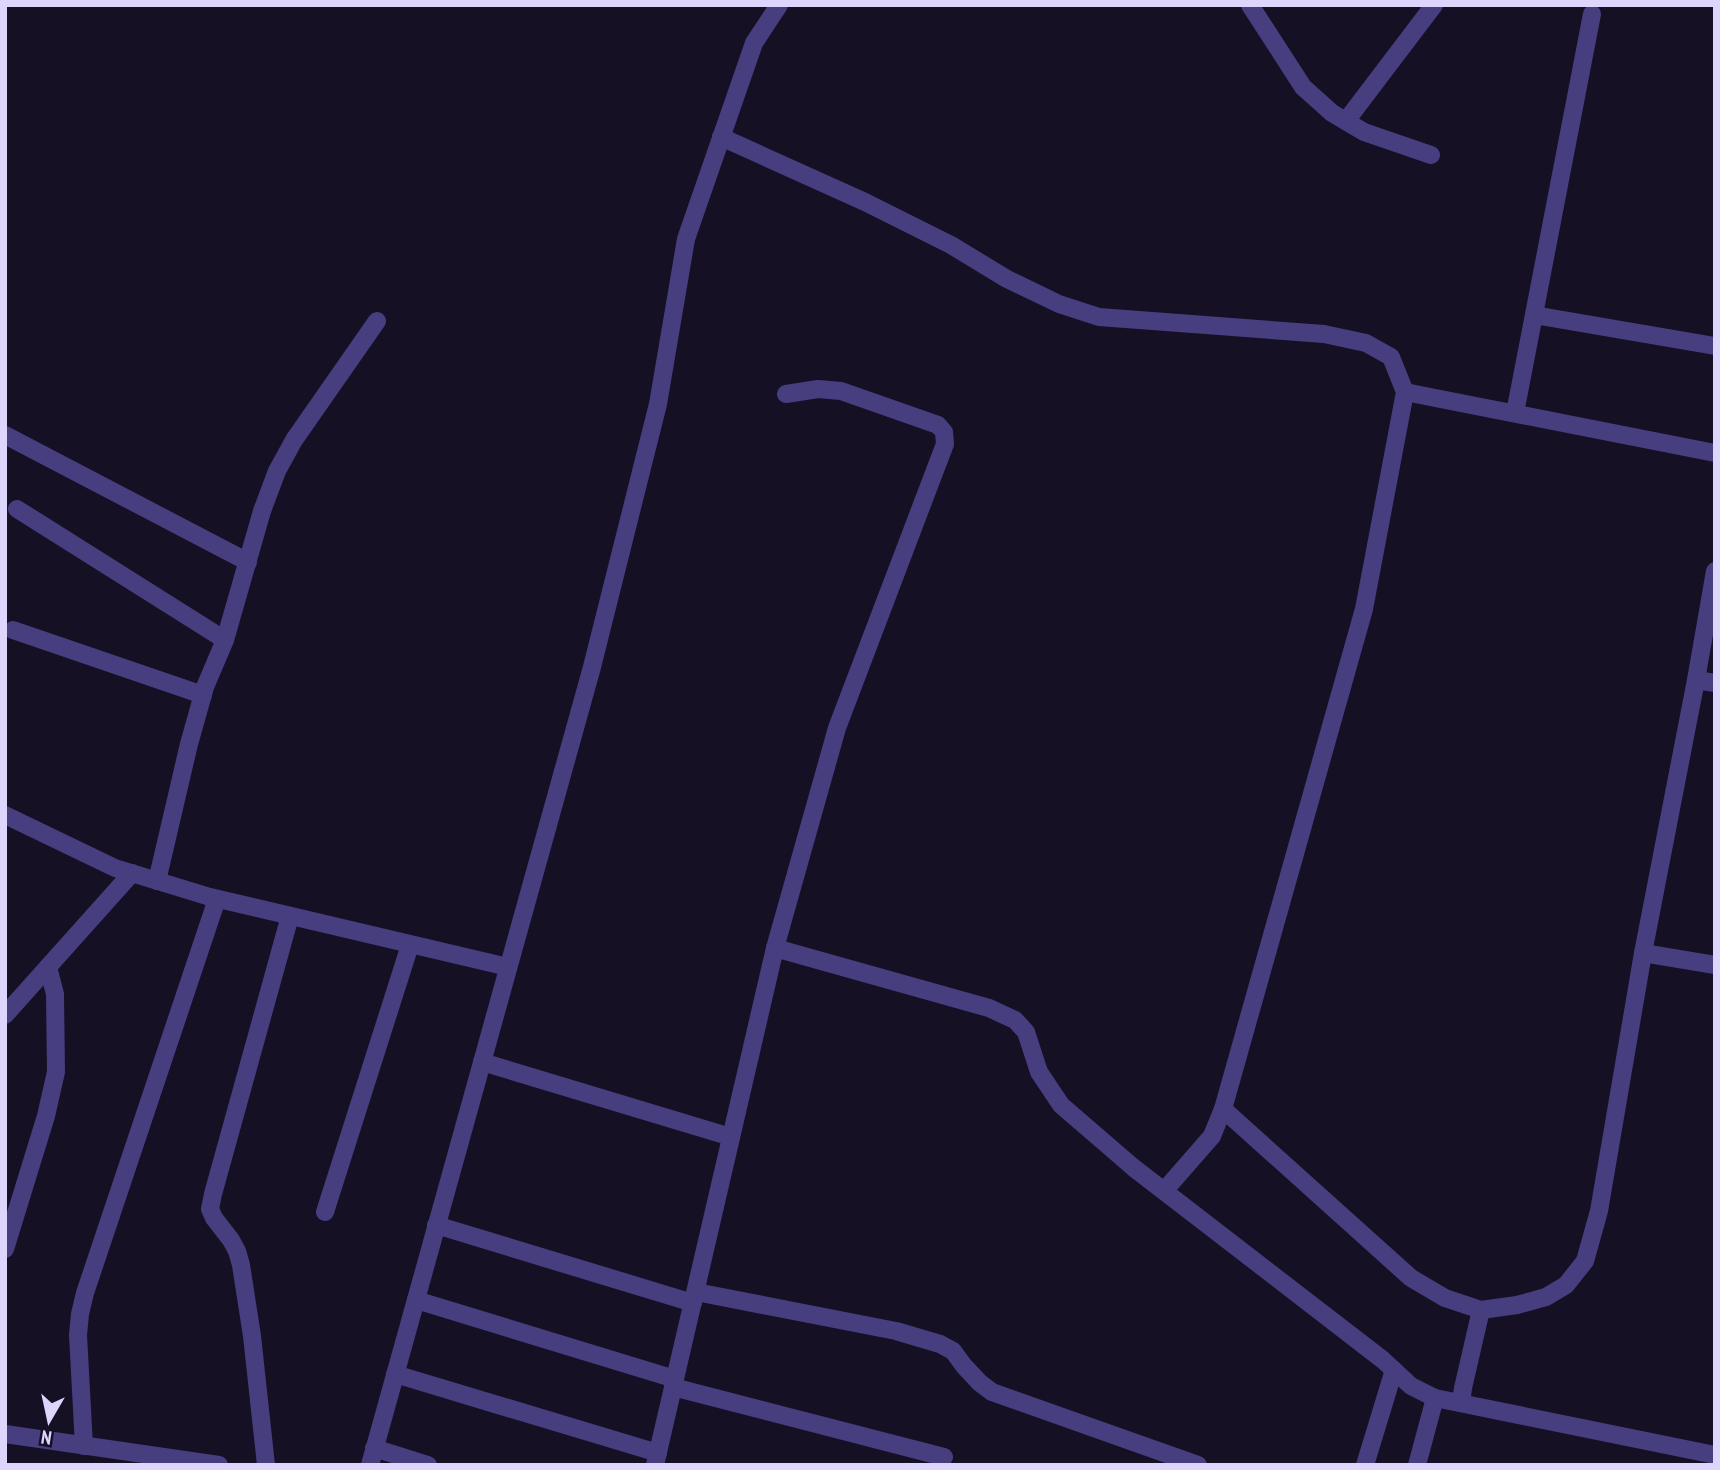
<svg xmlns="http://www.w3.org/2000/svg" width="1720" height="1470" font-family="'PT Sans Narrow',sans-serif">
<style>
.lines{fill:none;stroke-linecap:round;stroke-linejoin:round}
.street{stroke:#473e80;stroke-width:18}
</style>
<rect width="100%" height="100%" fill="#161024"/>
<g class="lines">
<g class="street">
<polyline points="1250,5 1303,87 1332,113 1364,132 1431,155"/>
<polyline points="1346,121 1434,5"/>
<polyline points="721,137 865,202 951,245 1007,279 1059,304 1099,317 1324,334 1366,343 1391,357 1405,392 1364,609 1223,1109 1212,1136 1164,1191"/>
<polyline points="1534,315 1715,346"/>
<polyline points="1405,392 1715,453"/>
<polyline points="1515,413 1592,14"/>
<polyline points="5,435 248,562"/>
<polyline points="17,509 225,640"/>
<polyline points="13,630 203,695"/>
<polyline points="1696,680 1715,683"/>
<polyline points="5,815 115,868 210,897 508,967"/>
<polyline points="157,881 189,744 205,687 225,640 262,511 277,471 294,440 377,321"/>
<polyline points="775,948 989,1008 1015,1020 1026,1032 1039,1072 1061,1105 1134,1168 1383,1360 1411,1386 1435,1398 1715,1455"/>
<polyline points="1643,953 1715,965"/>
<polyline points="5,1015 132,873"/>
<polyline points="482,1062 731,1137"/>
<polyline points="1223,1109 1411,1278 1445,1298 1481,1310 1517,1305 1546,1297 1566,1285 1585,1261 1599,1211 1643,953 1696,680 1715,571"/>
<polyline points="325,1212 410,945"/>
<polyline points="436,1225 693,1303"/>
<polyline points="5,1249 46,1116 56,1072 55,994 48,967"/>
<polyline points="696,1292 896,1331 940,1344 953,1351 964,1366 980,1383 992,1392 1198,1465"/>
<polyline points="416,1300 675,1379"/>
<polyline points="395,1374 658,1453"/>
<polyline points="673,1387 944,1457"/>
<polyline points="1461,1403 1463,1388 1481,1310"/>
<polyline points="5,1434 219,1465"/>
<polyline points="84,1446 78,1335 80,1314 85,1293 217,899"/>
<polyline points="374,1448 428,1465"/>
<polyline points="266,1465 252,1336 241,1265 237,1251 231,1240 214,1218 210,1209 213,1194 290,916"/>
<polyline points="370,1465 592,667 658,404 686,239 754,43 779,5"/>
<polyline points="655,1465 775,948 837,728 945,444 944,432 938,425 841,391 818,389 786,394"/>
<polyline points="1365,1465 1394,1370"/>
<polyline points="1417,1465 1435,1398"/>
</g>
</g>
<rect width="1720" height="1470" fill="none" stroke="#ded5fd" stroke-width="14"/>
<g transform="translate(49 1421) rotate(189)" stroke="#161024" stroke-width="5" paint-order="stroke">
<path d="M0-5L12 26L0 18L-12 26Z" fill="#ded5fd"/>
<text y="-10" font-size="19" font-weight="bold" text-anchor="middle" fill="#ded5fd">N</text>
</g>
</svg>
